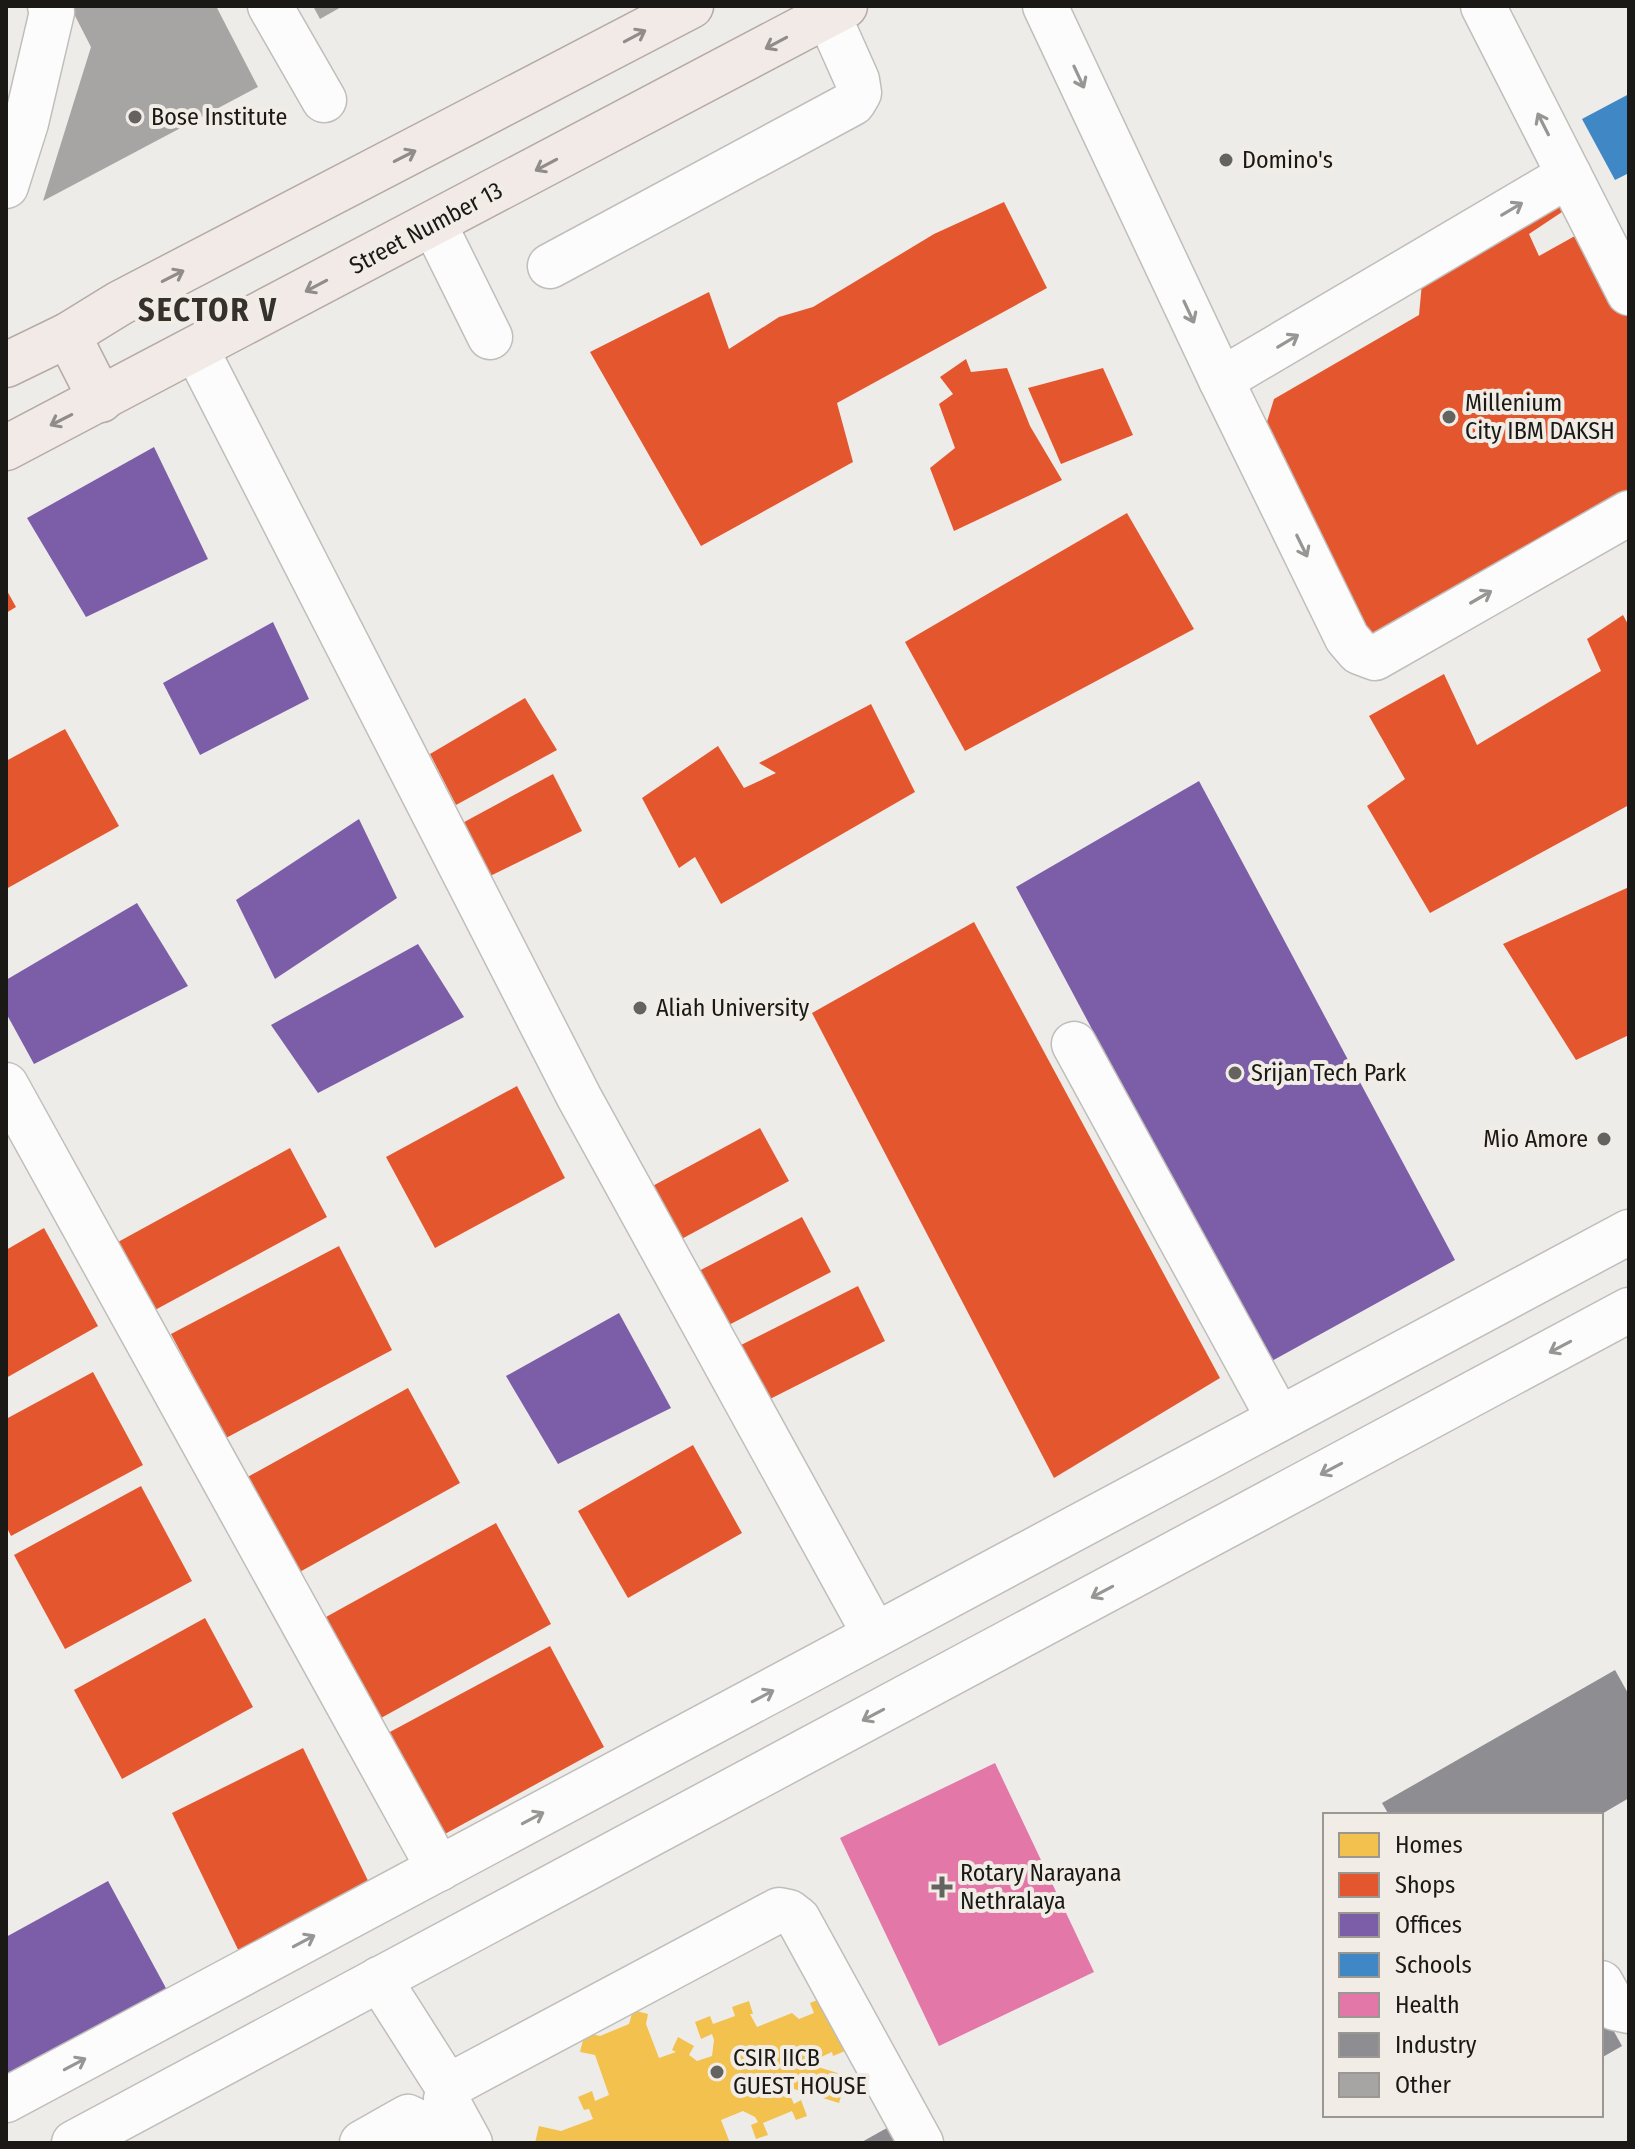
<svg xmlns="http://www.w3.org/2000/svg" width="1635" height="2149" font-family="'Fira Sans Condensed',sans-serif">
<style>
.homes{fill:#f2c14e}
.shops{fill:#e4572e}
.offices{fill:#7b5ea7}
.schools{fill:#3f88c5}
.health{fill:#e377a8}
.industry{fill:#8d8d92}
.building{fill:#a6a5a3}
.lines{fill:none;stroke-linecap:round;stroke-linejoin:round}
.minor-casing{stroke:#c0bebb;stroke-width:47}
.major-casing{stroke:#b6aba4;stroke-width:47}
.minor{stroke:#fcfcfc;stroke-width:44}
.major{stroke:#f1eae7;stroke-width:44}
.oneway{stroke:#908c89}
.oneway2{stroke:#969694}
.poi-dot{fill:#646360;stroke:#f1ede6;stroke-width:3}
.labels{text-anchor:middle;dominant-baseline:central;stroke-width:8;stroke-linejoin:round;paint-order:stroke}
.poi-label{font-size:24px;fill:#1a1916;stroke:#f1ede6;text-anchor:start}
.street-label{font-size:24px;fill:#1a1916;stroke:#f1ede6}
.district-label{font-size:32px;font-weight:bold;letter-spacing:2px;fill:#35312c;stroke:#f1ede6}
</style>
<rect width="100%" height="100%" fill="#eeece9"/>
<polygon class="homes" points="827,1996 827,2011 838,2040 845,2037 850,2049 833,2056 832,2052 821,2057 818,2067 847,2076 839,2103 794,2089 788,2091 794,2104 801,2100 807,2116 796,2120 792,2111 763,2123 768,2135 756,2139 751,2125 758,2122 755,2117 743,2111 721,2120 730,2143 535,2143 539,2126 561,2131 593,2119 589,2109 584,2110 578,2097 592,2091 595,2101 609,2095 595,2055 580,2052 585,2032 600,2036 629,2024 633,2010 648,2014 646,2024 659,2058 676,2052 672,2050 678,2037 694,2046 689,2055 697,2061 712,2056 714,2040 712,2034 701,2039 695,2022 710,2016 713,2024 735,2016 732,2007 749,2001 753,2014 750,2014 757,2027 792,2013 799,2019 814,2013 810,2003"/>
<g class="shops">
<polygon points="1556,192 1571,206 1529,234 1539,256 1591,227 1629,314 1629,499 1371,645 1263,435 1274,399 1419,315 1422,283"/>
<polygon points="1004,202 1047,288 837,403 853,462 701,546 590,352 709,292 729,349 779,317 813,307 934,234"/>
<polygon points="966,359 971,372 1007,368 1030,426 1062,480 954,531 930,468 955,448 939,404 953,394 940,377"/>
<polygon points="1103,368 1133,435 1061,464 1028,388"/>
<polygon points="1127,513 1194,629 965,751 905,642"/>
<polygon points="6,589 16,607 6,613"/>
<polygon points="1623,615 1629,626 1629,805 1430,913 1367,806 1405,779 1369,716 1444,674 1477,745 1601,671 1587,639"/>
<polygon points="525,698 557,750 456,805 430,754"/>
<polygon points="871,704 915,792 721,904 695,857 679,868 642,798 718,746 744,788 776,773 759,763"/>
<polygon points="65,729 119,826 6,889 6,761"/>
<polygon points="553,774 582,831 482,880 455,827"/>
<polygon points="1629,887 1629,1035 1576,1060 1503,944"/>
<polygon points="974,922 1220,1378 1054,1478 812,1013"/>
<polygon points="517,1086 565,1178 435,1248 386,1157"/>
<polygon points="760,1128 789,1181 676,1242 647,1189"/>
<polygon points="290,1148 327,1217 155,1310 118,1242"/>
<polygon points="802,1217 831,1272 723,1328 695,1273"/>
<polygon points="44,1228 98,1326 6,1378 6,1250"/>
<polygon points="339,1246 392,1350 226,1438 171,1334"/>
<polygon points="858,1286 885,1341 766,1401 739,1346"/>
<polygon points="93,1372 143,1465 11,1536 6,1526 6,1419"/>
<polygon points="408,1388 460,1483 296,1574 244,1479"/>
<polygon points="693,1445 742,1533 628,1598 578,1511"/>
<polygon points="141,1486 192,1581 65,1649 14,1555"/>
<polygon points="496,1523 551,1624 381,1718 326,1617"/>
<polygon points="205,1618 253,1707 122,1779 74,1690"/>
<polygon points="550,1646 604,1747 443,1835 388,1733"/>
<polygon points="303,1748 377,1899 245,1964 172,1813"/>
</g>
<g class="offices">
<polygon points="154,447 208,559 86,617 27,518"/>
<polygon points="273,622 309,699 200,755 163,683"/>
<polygon points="1199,781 1455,1260 1270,1362 1016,887"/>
<polygon points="359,819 397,898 275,979 236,900"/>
<polygon points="137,903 188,986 34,1064 6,1013 6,980"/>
<polygon points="418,944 464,1017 318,1093 271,1025"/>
<polygon points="619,1313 671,1408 558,1464 506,1376"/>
<polygon points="108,1881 174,2003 6,2094 6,1937"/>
</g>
<polygon class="schools" points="1629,94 1629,173 1615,180 1582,119"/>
<polygon class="health" points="995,1763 1094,1972 939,2046 840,1838"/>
<g class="industry">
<polygon points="1615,1670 1629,1695 1629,1798 1600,1815 1389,1815 1382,1803"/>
<polygon points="1601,2008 1622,2046 1601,2058"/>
<polygon points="894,2124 905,2143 860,2143"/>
</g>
<g class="building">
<polygon points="70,6 216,6 258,87 43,201 91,47"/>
<polygon points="313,6 343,6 320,19"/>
</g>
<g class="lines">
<g class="minor-casing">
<g id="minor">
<polyline points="270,6 324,100"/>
<polyline points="1045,6 1221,380 1347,638 1359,652 1375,658 1629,513"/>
<polyline points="1483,6 1629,293"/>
<polyline points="6,186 26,123 52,12 50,6"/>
<polyline points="434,224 490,337"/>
<polyline points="550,266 853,103 859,93 857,80 828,15"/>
<polyline points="196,349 579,1097 875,1635"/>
<polyline points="1221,380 1569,175"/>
<polyline points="1074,1044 1279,1419"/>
<polyline points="6,1085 439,1869"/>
<polyline points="379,1979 449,2089"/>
<polyline points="1601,1983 1615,2008 1629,2011"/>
<polyline points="6,2100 1629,1232"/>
<polyline points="74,2143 1629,1310"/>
<polyline points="362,2143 408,2117 428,2127 435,2143"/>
<polyline points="470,2143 446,2099 449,2089 460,2080 779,1910 789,1912 798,1919 921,2143"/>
</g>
</g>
<g class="major-casing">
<g id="major">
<polyline points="68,335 101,400"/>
<polyline points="6,365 68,335 120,303 691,6"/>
<polyline points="6,448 845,6"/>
</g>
</g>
<use href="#minor" class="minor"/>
<use href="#major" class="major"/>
</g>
<defs><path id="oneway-shaft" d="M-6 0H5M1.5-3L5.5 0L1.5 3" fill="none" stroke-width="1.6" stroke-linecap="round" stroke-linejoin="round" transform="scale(2)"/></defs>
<g class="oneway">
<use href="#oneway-shaft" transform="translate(635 36) rotate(-28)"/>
<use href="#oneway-shaft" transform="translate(776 43) rotate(152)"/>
<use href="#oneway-shaft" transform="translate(405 156) rotate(-27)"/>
<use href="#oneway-shaft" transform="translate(546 165) rotate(152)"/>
<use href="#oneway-shaft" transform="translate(173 276) rotate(-27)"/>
<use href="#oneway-shaft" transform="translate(316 286) rotate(152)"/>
<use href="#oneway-shaft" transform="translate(61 420) rotate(153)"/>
</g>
<g class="oneway2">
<use href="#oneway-shaft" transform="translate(1079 77) rotate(65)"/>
<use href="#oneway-shaft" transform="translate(1543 124) rotate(-117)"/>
<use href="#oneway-shaft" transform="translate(1512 209) rotate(-31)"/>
<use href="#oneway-shaft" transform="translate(1189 312) rotate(65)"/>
<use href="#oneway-shaft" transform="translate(1288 341) rotate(-31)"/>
<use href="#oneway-shaft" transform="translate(1302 546) rotate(64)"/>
<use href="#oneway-shaft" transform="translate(1481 597) rotate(-30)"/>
<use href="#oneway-shaft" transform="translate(1560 1347) rotate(152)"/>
<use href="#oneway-shaft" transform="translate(1331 1469) rotate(152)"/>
<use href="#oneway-shaft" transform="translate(1102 1592) rotate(152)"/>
<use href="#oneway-shaft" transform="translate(763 1696) rotate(-28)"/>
<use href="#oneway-shaft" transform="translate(873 1715) rotate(152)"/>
<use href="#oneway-shaft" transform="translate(533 1818) rotate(-28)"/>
<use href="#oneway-shaft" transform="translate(304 1941) rotate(-28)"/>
<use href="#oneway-shaft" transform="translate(75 2064) rotate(-28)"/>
</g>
<g class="poi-dot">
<circle cx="135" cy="117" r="8"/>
<circle cx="1226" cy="160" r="8"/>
<circle cx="1449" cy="417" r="8"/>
<circle cx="640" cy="1008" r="8"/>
<circle cx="1235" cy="1073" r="8"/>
<circle cx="1604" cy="1139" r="8"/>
<path d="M938 1875h8v8h8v8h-8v8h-8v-8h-8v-8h8z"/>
<circle cx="717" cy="2072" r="8"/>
</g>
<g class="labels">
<g class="poi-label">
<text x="151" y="117">Bose Institute</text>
<text x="1242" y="160">Domino's</text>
<text x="1465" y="403">Millenium<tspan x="1465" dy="28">City IBM DAKSH</tspan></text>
<text x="656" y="1008">Aliah University</text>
<text x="1251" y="1073">Srijan Tech Park</text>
<text x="1588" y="1139" text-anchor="end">Mio Amore</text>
<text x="960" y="1873">Rotary Narayana<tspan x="960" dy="28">Nethralaya</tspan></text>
<text x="733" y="2058">CSIR IICB<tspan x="733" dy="28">GUEST HOUSE</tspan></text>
</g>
<g class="street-label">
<text transform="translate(426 228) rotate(-28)">Street Number 13</text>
</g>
<g class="district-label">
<text x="208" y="310">SECTOR V</text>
</g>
</g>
<rect width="1635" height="2149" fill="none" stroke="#1a1916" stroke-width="16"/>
<rect x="1323" y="1813" width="280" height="304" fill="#f1ede6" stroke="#9b9893" stroke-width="2"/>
<rect x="1339" y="1833" width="40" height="24" fill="#f2c14e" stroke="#9b9893" stroke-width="2"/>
<text x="1395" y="1853" font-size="24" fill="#1a1916">Homes</text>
<rect x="1339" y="1873" width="40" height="24" fill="#e4572e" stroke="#9b9893" stroke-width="2"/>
<text x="1395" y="1893" font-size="24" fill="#1a1916">Shops</text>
<rect x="1339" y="1913" width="40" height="24" fill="#7b5ea7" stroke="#9b9893" stroke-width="2"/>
<text x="1395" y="1933" font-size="24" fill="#1a1916">Offices</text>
<rect x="1339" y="1953" width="40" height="24" fill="#3f88c5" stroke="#9b9893" stroke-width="2"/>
<text x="1395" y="1973" font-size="24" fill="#1a1916">Schools</text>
<rect x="1339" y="1993" width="40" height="24" fill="#e377a8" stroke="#9b9893" stroke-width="2"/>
<text x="1395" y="2013" font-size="24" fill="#1a1916">Health</text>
<rect x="1339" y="2033" width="40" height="24" fill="#8d8d92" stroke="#9b9893" stroke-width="2"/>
<text x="1395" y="2053" font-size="24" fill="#1a1916">Industry</text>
<rect x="1339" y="2073" width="40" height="24" fill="#a6a5a3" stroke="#9b9893" stroke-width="2"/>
<text x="1395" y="2093" font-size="24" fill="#1a1916">Other</text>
</svg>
